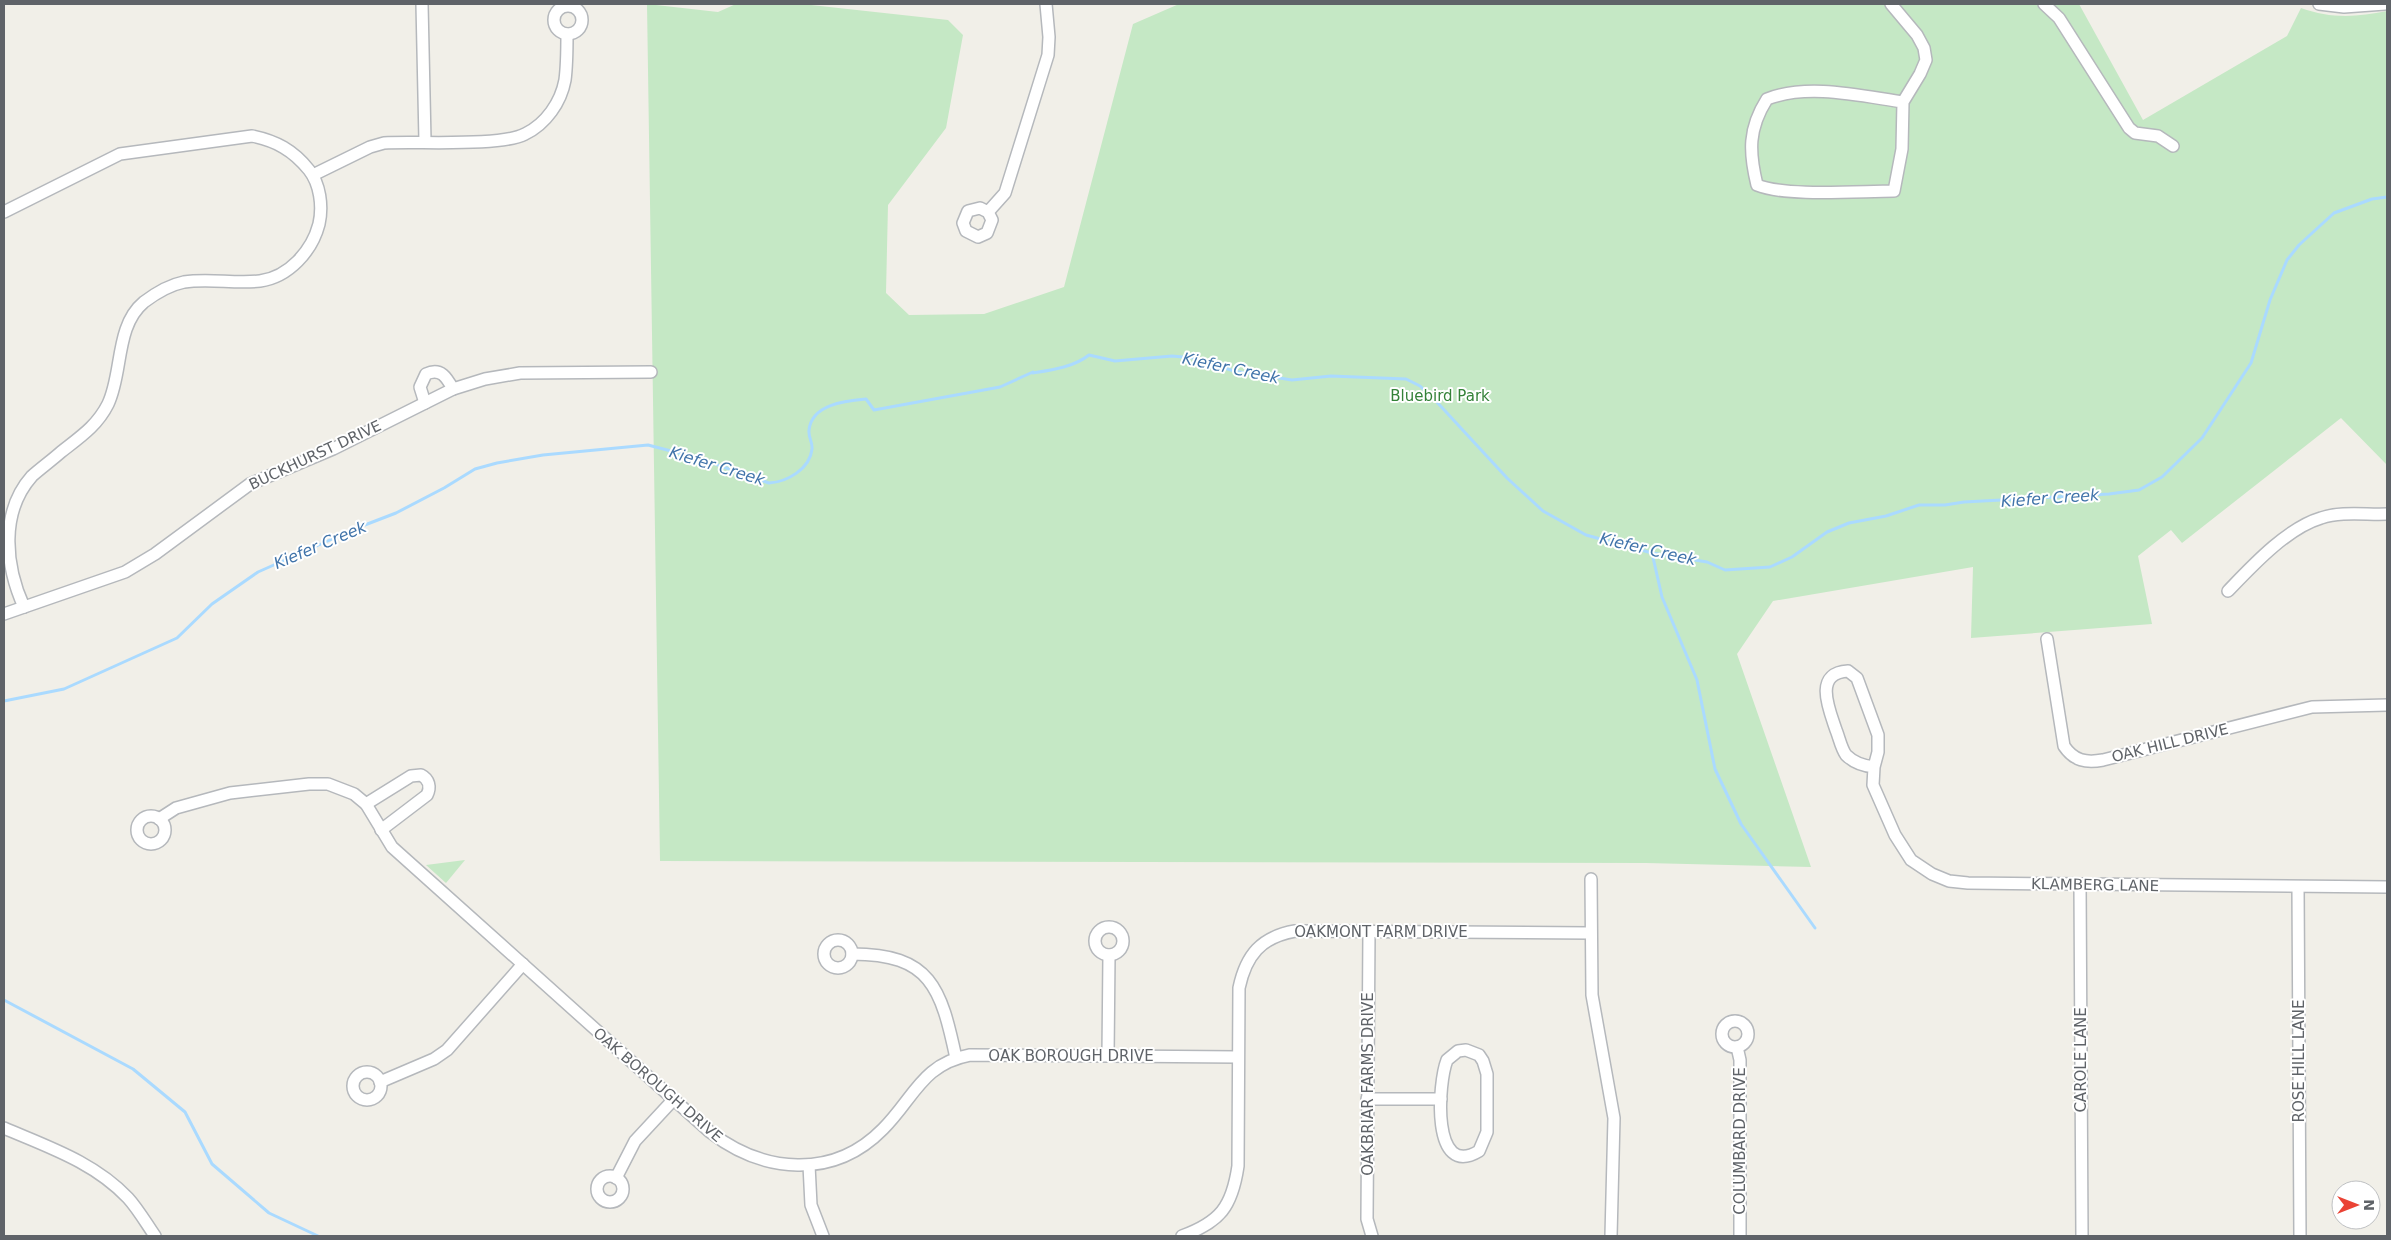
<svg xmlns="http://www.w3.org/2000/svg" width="2391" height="1240" font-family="'DejaVu Sans',sans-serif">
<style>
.green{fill:#c5e8c5}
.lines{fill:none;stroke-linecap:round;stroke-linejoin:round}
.stream{stroke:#aadaff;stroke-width:3}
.minor-casing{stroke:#b5b8bc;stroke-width:14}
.minor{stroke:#fff;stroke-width:11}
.labels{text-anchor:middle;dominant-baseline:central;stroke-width:4;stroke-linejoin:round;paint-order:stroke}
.park-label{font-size:15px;fill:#348238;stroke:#fff}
.street-label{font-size:15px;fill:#5f6368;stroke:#fff}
.water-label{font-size:16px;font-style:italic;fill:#4174aa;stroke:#fff}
</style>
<rect width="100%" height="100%" fill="#f1efe8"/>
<g class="green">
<path d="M 647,4 L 718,12 L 736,4 L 802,4 L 948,20 L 963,35 L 946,128 L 888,205 L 886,293 L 909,315 L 984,314 L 1064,287 L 1133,24 L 1179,4 L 2079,4 L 2143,120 L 2287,36 L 2301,8 C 2331,19 2357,17 2387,11 L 2387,465 L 2341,418 L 2182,543 L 2171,530 L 2138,556 L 2152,624 L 1971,638 L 1973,567 L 1773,601 L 1737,654 L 1811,867 L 1646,863 L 660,861 Z"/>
<polygon points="465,860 446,883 426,865"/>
</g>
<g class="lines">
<g class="stream">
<polyline points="1652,553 1662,597 1697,680 1715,769 1741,824 1815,928"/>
<path d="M 4,701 L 64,689 L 177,638 L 212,604 L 258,572 L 357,528 L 396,513 L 444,488 L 475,469 L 497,463 L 543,455 L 648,445 L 698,458 L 769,483 C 787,482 810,469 812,449 C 813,443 808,437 809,430 C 812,404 845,401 866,399 L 874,410 L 1000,387 L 1033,372 L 1033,373 C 1052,370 1074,367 1089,355 L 1115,361 L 1172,356 L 1194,358 L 1234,371 L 1292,380 L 1331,376 L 1406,379 L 1420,386 L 1435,400 L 1507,478 L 1543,511 L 1586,535 L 1652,553 L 1707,562 L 1725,570 L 1770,567 L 1792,557 L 1827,532 L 1849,523 L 1886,516 L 1919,505 L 1945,505 L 1964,502 L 2109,494 L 2139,490 L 2162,477 L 2202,438 L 2251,363 L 2270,300 L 2287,260 L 2299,245 L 2334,213 L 2372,199 L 2387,197"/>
<polyline points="4,1000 133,1069 185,1112 212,1164 269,1213 318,1236"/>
</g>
<g class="minor-casing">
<g id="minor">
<polyline points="422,4 425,141"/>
<path d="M 1891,4 L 1917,35 L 1924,48 L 1926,60 L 1920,74 L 1903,102 L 1902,149 L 1894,191 C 1859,191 1786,197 1757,185 C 1749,152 1748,129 1767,99 C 1808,83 1861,96 1903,102"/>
<polyline points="2044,4 2059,18 2129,128 2135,133 2158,136 2173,146"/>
<polyline points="2319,4 2344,7 2385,4"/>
<circle cx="568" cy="20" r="14"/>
<path d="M 313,175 L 370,147 L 384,143 C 417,141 500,147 525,134 C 546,124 561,102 565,80 C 567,65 567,49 567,34"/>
<path d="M 4,212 L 120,154 L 252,136 C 276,141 293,150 309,170 C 320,184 323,206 319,224 C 312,251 289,277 260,281 C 235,284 209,278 184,282 C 169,285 156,293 144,302 C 115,326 123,373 108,404 C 97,426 80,437 61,452 C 52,460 41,468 32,476 C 0,512 5,565 24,607"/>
<polyline points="988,212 980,208 968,211 963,223 966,231 978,237 987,233 992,220 988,212 1005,193 1048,55 1049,37 1046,4"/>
<path d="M 425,403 L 420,387 L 426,374 C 441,367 447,378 453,389"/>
<path d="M 2228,591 C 2252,566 2287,528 2321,518 C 2341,511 2367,515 2387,514"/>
<polyline points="4,614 125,572 155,554 250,484 333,449 453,389 485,379 520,373 651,372"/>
<path d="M 2047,639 L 2064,746 C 2074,761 2086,763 2103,760 L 2312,707 L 2387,705"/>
<path d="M 1874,767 C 1863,766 1854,763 1846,755 C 1841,748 1839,737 1836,730 C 1829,709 1813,673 1848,671 L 1857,678 L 1878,735 L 1878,752 L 1874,767 L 1873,785 L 1895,835 L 1911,860 L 1932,874 L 1949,881 L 1968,883 L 2387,887"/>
<path d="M 366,804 L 411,776 L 421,775 C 429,779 431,787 427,795 L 381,830"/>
<circle cx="151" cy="830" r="14"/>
<path d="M 159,819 L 176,808 L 230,793 L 309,784 L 328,784 L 354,794 L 366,804 L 392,847 L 710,1132 C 763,1173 833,1180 883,1129 C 914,1098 922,1064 970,1055 L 1238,1057"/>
<polyline points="1591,879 1592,995 1614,1118 1611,1236"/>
<polyline points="2080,884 2082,1236"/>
<polyline points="2298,887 2300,1236"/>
<circle cx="1109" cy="941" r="14"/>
<polyline points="1369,931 1367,1219 1372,1236"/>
<circle cx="838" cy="954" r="14"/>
<path d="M 852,954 C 931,954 941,988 956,1058"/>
<circle cx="1735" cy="1034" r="13"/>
<polyline points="1737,1047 1740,1060 1740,1236"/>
<path d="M 1466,1050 L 1479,1055 L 1483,1061 L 1487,1074 L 1487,1132 L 1479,1151 C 1431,1180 1438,1083 1447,1060 L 1458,1051 Z"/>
<polyline points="1108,1056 1109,955"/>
<circle cx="367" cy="1086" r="14"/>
<polyline points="380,1082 434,1059 447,1050 523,964"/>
<polyline points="1367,1099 1441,1099"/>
<path d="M 4,1128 C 48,1147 94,1162 128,1198 C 138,1209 146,1223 155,1236"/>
<polyline points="809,1165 811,1205 823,1236"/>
<circle cx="610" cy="1189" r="13"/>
<polyline points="616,1178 635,1141 674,1099"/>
<path d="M 1182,1236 C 1220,1222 1232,1207 1238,1166 L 1239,988 C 1246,955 1261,937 1295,931 L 1590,933"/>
</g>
</g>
<use href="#minor" class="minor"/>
</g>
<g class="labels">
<g class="park-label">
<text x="1440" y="396">Bluebird Park</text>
</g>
<g class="street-label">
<text transform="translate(315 455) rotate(-25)">BUCKHURST DRIVE</text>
<text transform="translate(2170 743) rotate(-14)">OAK HILL DRIVE</text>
<text transform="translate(2095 885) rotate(1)">KLAMBERG LANE</text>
<text x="1381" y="932">OAKMONT FARM DRIVE</text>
<text x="1071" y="1056">OAK BOROUGH DRIVE</text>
<text transform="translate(2081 1060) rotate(-90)">CAROLE LANE</text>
<text transform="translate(2299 1061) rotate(-90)">ROSE HILL LANE</text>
<text transform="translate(1368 1084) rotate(-90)">OAKBRIAR FARMS DRIVE</text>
<text transform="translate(658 1085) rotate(41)">OAK BOROUGH DRIVE</text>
<text transform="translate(1740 1141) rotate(-90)">COLUMBARD DRIVE</text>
</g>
<g class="water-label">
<text transform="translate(1231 368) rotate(12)">Kiefer Creek</text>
<text transform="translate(717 466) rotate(17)">Kiefer Creek</text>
<text transform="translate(2050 498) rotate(-4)">Kiefer Creek</text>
<text transform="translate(320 545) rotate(-23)">Kiefer Creek</text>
<text transform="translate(1648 549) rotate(13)">Kiefer Creek</text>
</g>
</g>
<rect width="2391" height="1240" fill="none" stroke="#5f6368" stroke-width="10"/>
<g transform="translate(2356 1205) rotate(90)"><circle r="24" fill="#ffffff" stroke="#bfc1c3"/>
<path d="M0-4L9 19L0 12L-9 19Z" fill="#ea4335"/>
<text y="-8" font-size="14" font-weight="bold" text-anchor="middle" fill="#5f6368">N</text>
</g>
</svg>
